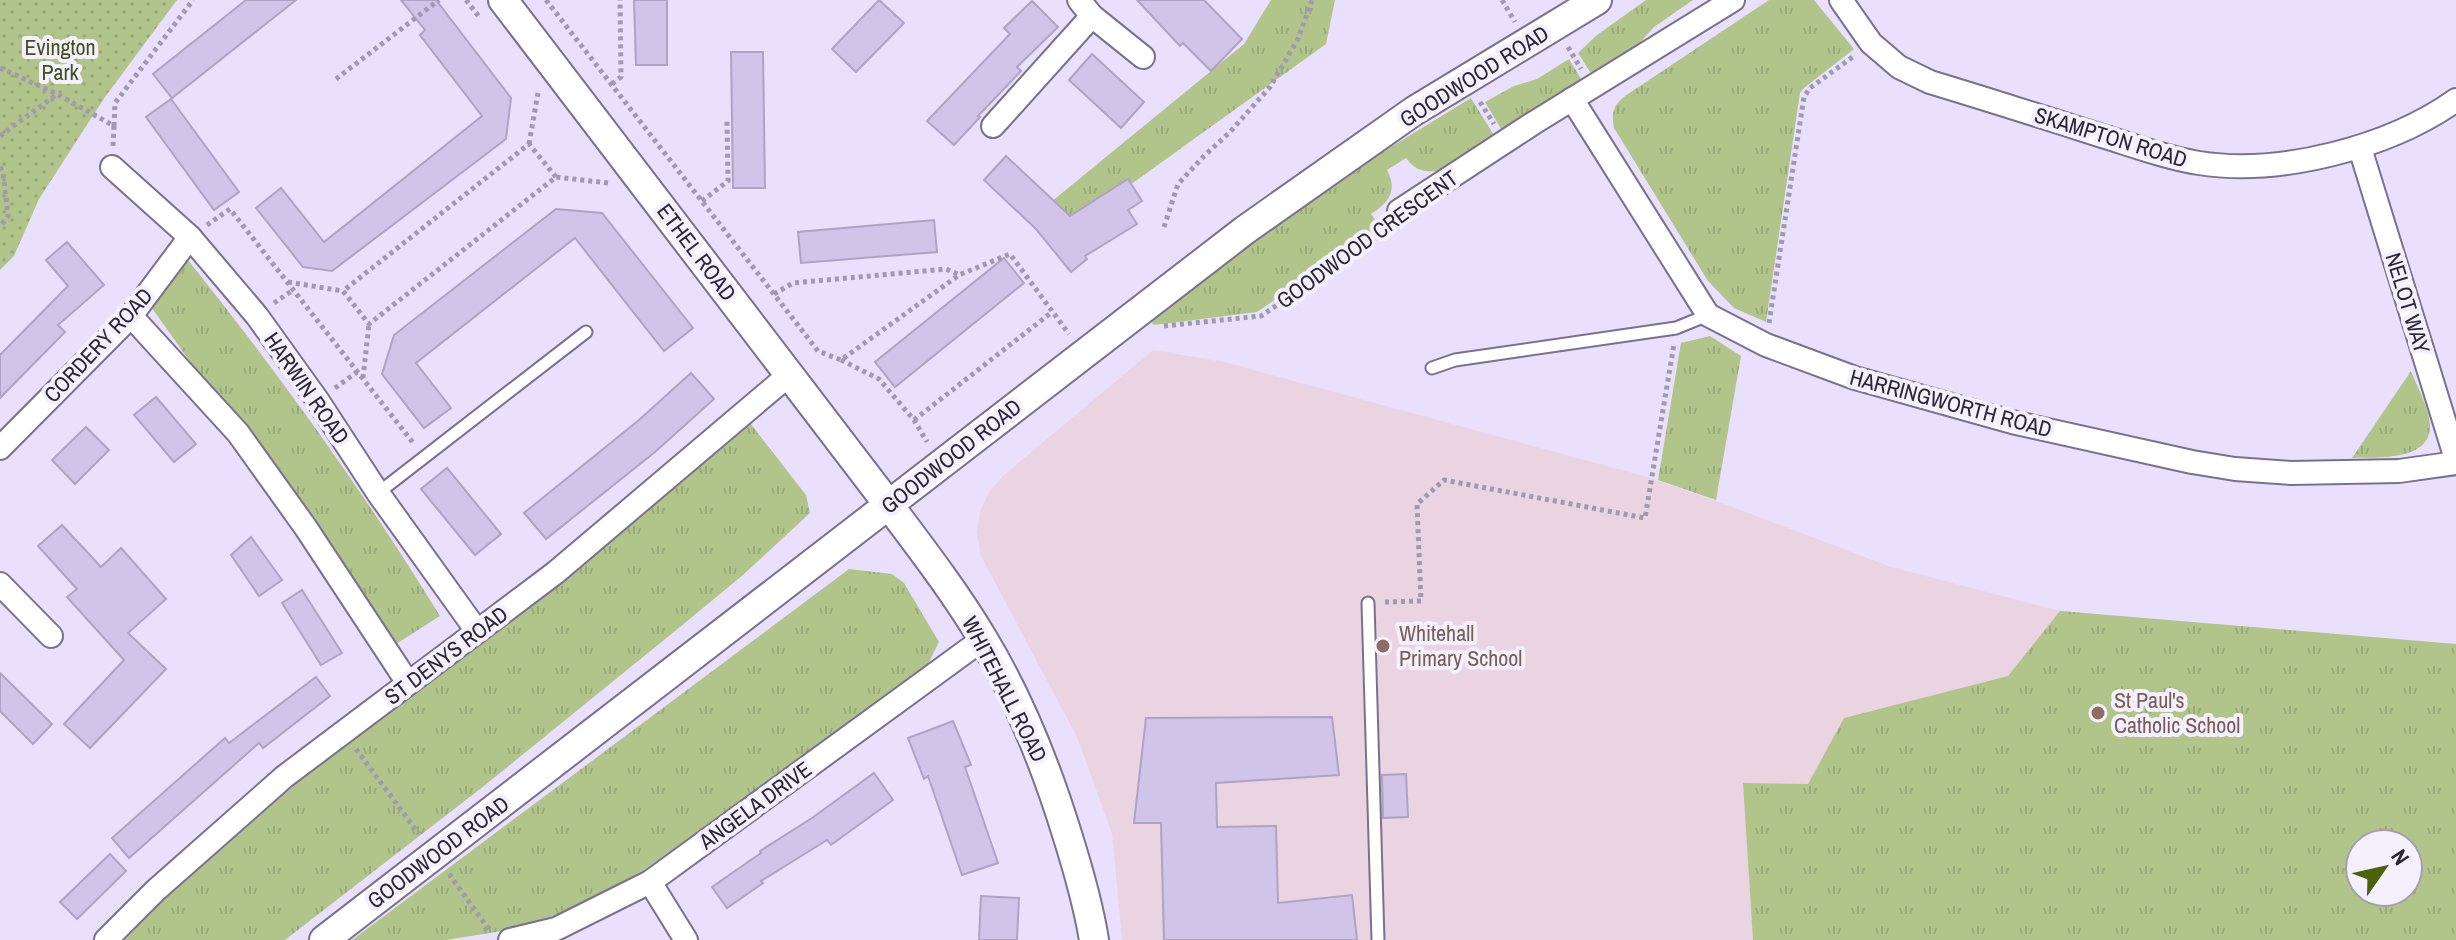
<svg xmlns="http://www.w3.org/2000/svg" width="2456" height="940" font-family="'Archivo Narrow',sans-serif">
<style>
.education{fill:#ead4e2;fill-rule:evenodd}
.grass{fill:url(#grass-tufts);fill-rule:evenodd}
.park{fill:url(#park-dots)}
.building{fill:#d0c5e8;stroke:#ada3c4;stroke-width:2}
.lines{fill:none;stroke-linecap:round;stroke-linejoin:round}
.service-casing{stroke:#7a708f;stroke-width:15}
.minor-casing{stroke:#7a708f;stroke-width:26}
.tertiary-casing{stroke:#7a708f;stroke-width:32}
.path{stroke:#a09ab0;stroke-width:5;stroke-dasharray:4 4;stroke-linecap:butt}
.service{stroke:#fff;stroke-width:11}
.minor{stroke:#fff;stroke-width:22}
.tertiary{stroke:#fff;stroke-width:28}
.education-dot{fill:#8d6e63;stroke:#f4f0fe;stroke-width:3}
.labels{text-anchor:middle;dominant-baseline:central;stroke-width:8;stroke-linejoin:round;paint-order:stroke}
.park-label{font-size:22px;fill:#42511c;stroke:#f4f0fe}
.street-label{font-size:22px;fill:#2b2634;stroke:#f4f0fe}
.education-label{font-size:22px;fill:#785e54;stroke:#f4f0fe;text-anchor:start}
</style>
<defs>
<pattern id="grass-tufts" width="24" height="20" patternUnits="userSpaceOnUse" patternTransform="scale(2)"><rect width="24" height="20" fill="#b1c58b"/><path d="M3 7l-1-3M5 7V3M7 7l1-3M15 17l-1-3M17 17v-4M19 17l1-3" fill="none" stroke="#98a979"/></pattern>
<pattern id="park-dots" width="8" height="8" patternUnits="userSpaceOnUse" patternTransform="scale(2)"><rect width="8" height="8" fill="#b1c58b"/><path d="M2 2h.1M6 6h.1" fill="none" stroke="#98a979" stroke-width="1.8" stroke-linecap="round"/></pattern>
</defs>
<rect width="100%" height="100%" fill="#e8e0fc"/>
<path class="education" d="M 1153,350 L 1224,362 L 1644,476 L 1730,506 L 1891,567 L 2060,611 L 2456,644 L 2456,940 L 1122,940 L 1112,833 L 1077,737 L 981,556 L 977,533 L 980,512 L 989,492 L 1003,476 ZM 2360,844 L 2408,844 L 2408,892 L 2360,892 Z"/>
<g class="grass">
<polygon points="1271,0 1335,0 1326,44 1069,229 1051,202 1244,44"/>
<polygon points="1646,0 1693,0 1654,27 1635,48 1592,75 1578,53 1597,35"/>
<path d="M 1769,0 L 1814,0 L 1854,49 L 1804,88 L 1800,93 L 1766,322 L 1734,308 L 1708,281 L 1614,128 C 1611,113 1613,106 1625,96 Z"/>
<polygon points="1569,59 1583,82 1503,132 1485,102 1514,86 1537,79"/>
<path d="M 1471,98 L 1495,137 C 1471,153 1430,192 1406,158 L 1387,170 C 1398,190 1389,203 1371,214 L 1381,227 L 1257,312 L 1154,325 L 1150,320 L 1228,257 L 1350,172 Z"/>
<path d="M 184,255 C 276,370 363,490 440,616 L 396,644 L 351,579 L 313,516 L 246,427 L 196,370 L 149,304 Z"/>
<polygon points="1710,336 1741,356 1716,500 1658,480 1681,343"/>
<path d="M 2411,371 C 2417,387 2429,407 2430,425 C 2431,462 2376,457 2352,458 Z"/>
<path d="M 750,423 L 806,495 L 810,513 L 743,575 L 680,627 L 484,786 L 285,940 L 125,940 C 222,835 340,750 453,663 C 554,585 652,505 750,423 Z"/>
<polygon points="849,569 892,574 904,583 939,642 925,670 644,870 583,904 521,928 446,940 352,940"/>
<path d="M 2060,611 L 2456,644 L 2456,940 L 1753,940 L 1743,783 L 1808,784 L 1844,718 L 2008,676 ZM 2360,844 L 2408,844 L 2408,892 L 2360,892 Z"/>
</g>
<polygon class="park" points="0,0 177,0 105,97 39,199 14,256 0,270"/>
<g class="building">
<polygon points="246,0 296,0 172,98 153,74"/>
<polygon points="401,0 436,0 511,98 506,139 332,271 303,267 256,208 281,188 324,242 482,116 420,35 425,30"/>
<polygon points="634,0 667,0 667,65 636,65"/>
<polygon points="879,0 904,23 856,72 832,49"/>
<polygon points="1137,0 1204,0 1242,39 1211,71 1183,43 1180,46"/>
<polygon points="1032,1 1058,27 1017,67 1021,71 978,116 980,117 954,145 927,121 1010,34 1004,28"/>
<polygon points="731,52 763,52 765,188 733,188"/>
<polygon points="1092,54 1144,102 1121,128 1069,80"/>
<polygon points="171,99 239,192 214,210 146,117"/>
<polygon points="1006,156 1070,216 1128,179 1142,201 1128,210 1137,224 1085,256 1087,259 1071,272 1036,229 984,180"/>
<polygon points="556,209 602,213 693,328 664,351 575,238 416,363 451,408 424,428 382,374 394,335"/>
<polygon points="934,220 937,252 801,263 798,232"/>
<polygon points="67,242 104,285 58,325 65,332 0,398 0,355 68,286 46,260"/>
<polygon points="1004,258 1024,283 895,387 875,362"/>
<polygon points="691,373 714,399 655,452 546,539 524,513 639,420"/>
<polygon points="156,397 196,444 174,462 134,415"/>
<polygon points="86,427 109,450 75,484 52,460"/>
<polygon points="447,468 501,534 475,555 421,489"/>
<polygon points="62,525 101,567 121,548 166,599 128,633 166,669 90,748 64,724 124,660 67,597 77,589 38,546"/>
<polygon points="251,537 282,580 259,596 231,555"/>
<polygon points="302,590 342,653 321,665 282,603"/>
<polygon points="0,673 52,724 33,744 0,711"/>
<polygon points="316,677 330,696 263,748 259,743 129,858 112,838 225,738 229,743"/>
<polygon points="1332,717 1339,775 1216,783 1217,827 1276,826 1278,903 1352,895 1357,940 1164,940 1161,823 1134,823 1146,718"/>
<polygon points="953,721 971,765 965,767 998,863 962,875 928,776 924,779 908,738"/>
<polygon points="874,773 893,800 831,845 827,840 761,881 763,883 727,908 712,887 761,853 760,851 812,818"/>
<polygon points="1406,774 1408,817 1383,818 1382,775"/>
<polygon points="110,854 126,871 77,919 60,902"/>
<polygon points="981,896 1019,898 1017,940 979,940"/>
</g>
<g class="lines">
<g class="service-casing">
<g id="service">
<polyline points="1432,368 1455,360 1676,328 1708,315"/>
<polyline points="378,493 586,332"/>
<polyline points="1368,603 1378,940"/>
</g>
</g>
<g class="minor-casing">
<g id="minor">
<polyline points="1079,0 1092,16 1143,57"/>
<path d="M 1841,0 L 1871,43 L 1899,67 L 1930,82 C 1986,99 2043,117 2099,135 C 2132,145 2166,158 2199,163 C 2280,176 2390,147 2456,100"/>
<polyline points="1572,99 1708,315 1766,345 1855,378 2012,422 2192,462 2235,469 2291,473 2399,471 2456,463"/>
<polyline points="993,126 1092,16"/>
<polyline points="2360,148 2456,459"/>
<polyline points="112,167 190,237 257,316 318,401 378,493 477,631"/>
<polyline points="1399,211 1532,124 1733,0"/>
<polyline points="131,316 238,433 306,528 408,683"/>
<polyline points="0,448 131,316 190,237"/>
<polyline points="0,584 51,636"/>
<polyline points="650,882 686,940"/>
<polyline points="106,940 156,890 284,777 555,573 790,374"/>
<polyline points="510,940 556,929 650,882 983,639"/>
</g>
</g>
<g class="tertiary-casing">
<g id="tertiary">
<path d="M 503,0 L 888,504 C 921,548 955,592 983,639 C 1020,700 1046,766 1067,834 C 1078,869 1088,903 1094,940"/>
<polyline points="324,940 1245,230 1414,111 1597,0"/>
</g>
</g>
<g class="path">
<polyline points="466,0 480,18"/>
<polyline points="546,0 818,351 841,360 959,275 1010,254 1069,334"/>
<polyline points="1502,0 1515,22"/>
<polyline points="1568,47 1581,69"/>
<polyline points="0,68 57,94 114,126 113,146"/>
<polyline points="336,79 439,0"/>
<polyline points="612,84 621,77 620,0"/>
<polyline points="1480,102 1494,124"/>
<polyline points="114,126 115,103 193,0"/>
<polyline points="0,136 56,95"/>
<polyline points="529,144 538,93"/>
<polyline points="0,167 3,172 8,216 0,227"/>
<polyline points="556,177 529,144 343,291 369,324 556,177 608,183"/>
<polyline points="702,201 728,181 727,121"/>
<polyline points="207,225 230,209 414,444"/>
<polyline points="1164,227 1178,184 1204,156 1229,133 1270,87 1298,39 1312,0"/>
<polyline points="288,282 343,291"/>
<polyline points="774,294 793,283 946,269 958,274"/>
<polyline points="274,303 293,290"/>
<polyline points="1769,323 1804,97 1810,88 1854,56"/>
<polyline points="1164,326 1261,316 1387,230"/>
<polyline points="841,360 879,379 914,420 927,442"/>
<polyline points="363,378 369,324"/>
<polyline points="335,388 357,372"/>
<polyline points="914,420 1052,312"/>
<polyline points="1385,602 1421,601 1417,504 1444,480 1645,518 1674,344"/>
<polyline points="356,749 419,834"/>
<polyline points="449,874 490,931"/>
</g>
<use href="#service" class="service"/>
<use href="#minor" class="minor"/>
<use href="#tertiary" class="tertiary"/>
</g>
<g class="education-dot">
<circle cx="1383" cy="646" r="8"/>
<circle cx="2098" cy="713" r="8"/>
</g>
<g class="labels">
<g class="park-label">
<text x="60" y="47">Evington<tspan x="60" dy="25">Park</tspan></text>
</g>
<g class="street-label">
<text transform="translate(1474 76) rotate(-32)">GOODWOOD ROAD</text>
<text transform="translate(2111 137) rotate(17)">SKAMPTON ROAD</text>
<text transform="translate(1367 239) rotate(-36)">GOODWOOD CRESCENT</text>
<text transform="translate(697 252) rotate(53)">ETHEL ROAD</text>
<text transform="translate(2408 303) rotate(73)">NELOT WAY</text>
<text transform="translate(98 345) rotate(-47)">CORDERY ROAD</text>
<text transform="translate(307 388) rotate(55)">HARWIN ROAD</text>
<text transform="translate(1951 403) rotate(15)">HARRINGWORTH ROAD</text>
<text transform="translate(951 456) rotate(-38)">GOODWOOD ROAD</text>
<text transform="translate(446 655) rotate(-37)">ST DENYS ROAD</text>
<text transform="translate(1005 689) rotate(63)">WHITEHALL ROAD</text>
<text transform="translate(755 805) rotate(-36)">ANGELA DRIVE</text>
<text transform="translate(438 852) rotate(-37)">GOODWOOD ROAD</text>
</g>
<g class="education-label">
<text x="1399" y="633">Whitehall<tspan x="1399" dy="25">Primary School</tspan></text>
<text x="2114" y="700">St Paul's<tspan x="2114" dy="25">Catholic School</tspan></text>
</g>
</g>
<g transform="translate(2384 868) rotate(56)"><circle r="38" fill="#f4f0fe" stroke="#a49fad" stroke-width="2"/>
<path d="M0-6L14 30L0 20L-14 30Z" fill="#4e610a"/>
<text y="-12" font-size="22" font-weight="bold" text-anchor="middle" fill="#2b2634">N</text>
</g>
</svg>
